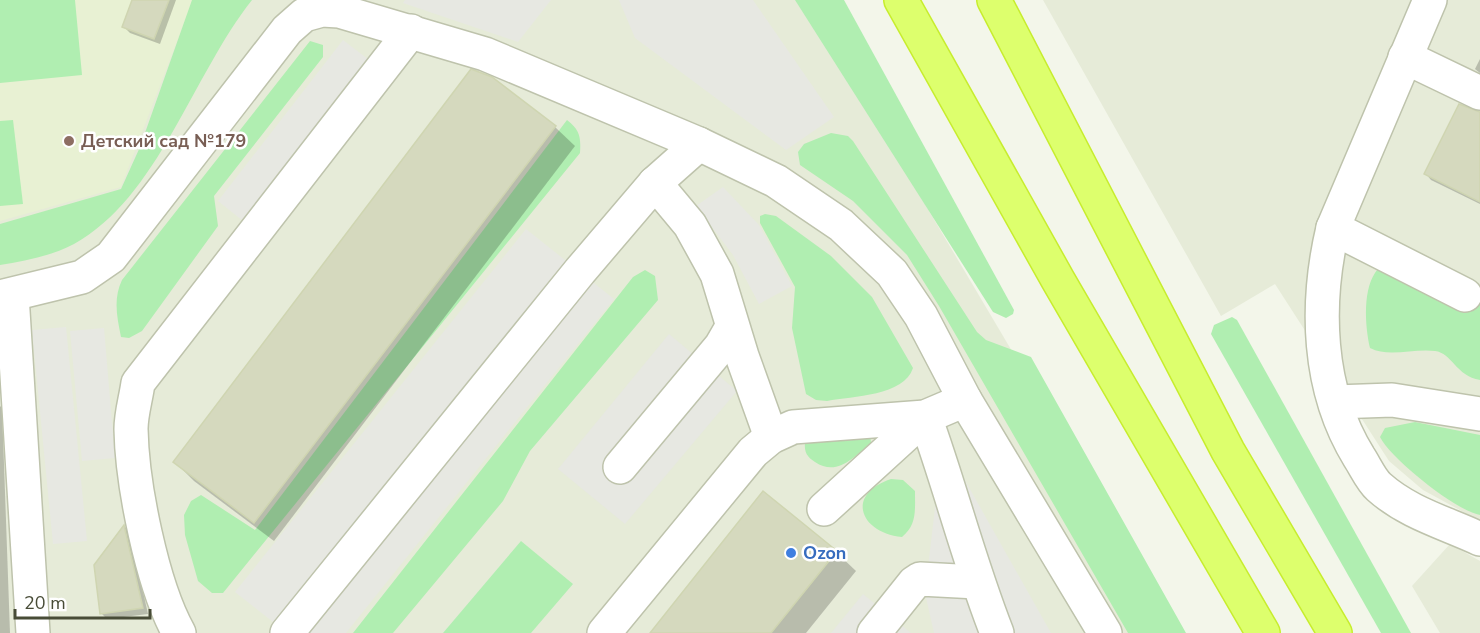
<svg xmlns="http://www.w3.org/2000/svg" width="1480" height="633" font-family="'Nunito Sans',sans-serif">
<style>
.residential{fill:#e6ebd8}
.education{fill:#e8f1d3}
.green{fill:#b0eeb1}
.parking{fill:#e7e8e2}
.shadow{fill:#0003}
.building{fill:#d5d9be;stroke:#cfd5b1;stroke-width:1.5}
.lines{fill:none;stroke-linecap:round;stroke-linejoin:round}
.minor-casing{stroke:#bec3ac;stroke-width:36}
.highway-casing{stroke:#c7ed2e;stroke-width:36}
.minor{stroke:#fff;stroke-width:33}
.highway{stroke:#ddff6d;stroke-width:33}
.education-dot{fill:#8d6e63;stroke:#fff;stroke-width:2}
.shop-dot{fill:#3f7fe0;stroke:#fff;stroke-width:2}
.labels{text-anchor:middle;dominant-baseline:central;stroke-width:5;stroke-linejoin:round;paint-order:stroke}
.education-label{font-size:18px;font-weight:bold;fill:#785e54;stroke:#fff;text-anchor:start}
.shop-label{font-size:18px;font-weight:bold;fill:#366cbe;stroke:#fff;text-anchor:start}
</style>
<rect width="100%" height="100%" fill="#f3f6ea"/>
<g class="residential">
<polygon points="0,0 804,0 1179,633 0,633"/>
<polygon points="1043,0 1480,0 1480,521 1423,490 1389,461 1275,284 1221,316"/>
<polygon points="1450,544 1480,561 1480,633 1440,633 1412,586"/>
</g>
<polygon class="education" points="0,0 193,0 121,187 0,221"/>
<g class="green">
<polygon points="0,0 75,0 82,75 0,83"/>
<path d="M 192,0 L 252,0 C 193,74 158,198 74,244 C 52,256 24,261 0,265 L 0,224 L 121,189 L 140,147 Z"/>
<polygon points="795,0 844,0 1014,310 1013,314 1006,318 993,312"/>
<path d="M 310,41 L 323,45 L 323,57 L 214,196 L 218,226 L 142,331 L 129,338 L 121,337 C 117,317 113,299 122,280 Z"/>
<polygon points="13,120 23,204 0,206 0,121"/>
<path d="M 567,120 C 580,130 581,137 580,153 L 223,593 L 212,593 L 198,581 L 185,535 L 184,515 L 191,501 L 201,495 L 255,530 Z"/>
<polygon points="831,133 848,136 853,141 977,332 986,340 1031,357 1186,633 1128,633 939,306 907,255 853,201 800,165 798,152 804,144"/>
<path d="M 765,214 L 776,216 L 831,256 L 872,297 L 913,368 C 904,396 853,396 827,401 L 816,400 L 806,394 L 792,328 L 795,287 L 760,223 L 760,216 Z"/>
<path d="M 1378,269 L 1473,307 L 1480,304 L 1480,380 C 1456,376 1452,353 1435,351 C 1414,348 1389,358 1370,348 C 1365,326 1362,287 1378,269 Z"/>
<polygon points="645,270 655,276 658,300 530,451 503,501 393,633 353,633 633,277"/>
<polygon points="1232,317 1237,320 1411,633 1381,633 1211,334 1214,325"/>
<path d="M 1415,422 L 1480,435 L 1480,515 C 1456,511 1391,459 1380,437 L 1385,428 Z"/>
<path d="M 870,434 L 871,443 C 854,457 837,477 815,462 C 807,457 804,452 805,442 Z"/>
<path d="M 891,479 L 903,480 L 915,491 C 915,510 917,525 902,537 C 861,533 844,495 891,479 Z"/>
<polygon points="521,541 573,584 531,633 443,633"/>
</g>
<g class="parking">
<polygon points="405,0 551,0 518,42 403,3"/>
<polygon points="619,0 753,0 834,117 786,150 635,38"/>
<polygon points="343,40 373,63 248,225 218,201"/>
<polygon points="723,187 759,225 792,286 759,304 733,255 696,206"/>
<polygon points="526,229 614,299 346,633 287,633 235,592"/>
<polygon points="66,327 87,541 53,544 32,330"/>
<polygon points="104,328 115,458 82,461 70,331"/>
<polygon points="669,334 737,391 625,524 558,469"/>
<polygon points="962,475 1051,633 934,633 925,593 937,491"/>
<polygon points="863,594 911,633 831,633"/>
</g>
<g class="shadow">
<polygon points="133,0 176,0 160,44 130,33 124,27"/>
<polygon points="1480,59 1480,73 1475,69"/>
<polygon points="1480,112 1480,204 1431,180 1426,174"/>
<polygon points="555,127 575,146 274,541 194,481 175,462"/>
<polygon points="0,406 2,408 10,633 0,633"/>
<polygon points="125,527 130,533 148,614 107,619 101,613 96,565"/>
<polygon points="836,552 856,571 806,633 652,633"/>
</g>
<g class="building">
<polygon points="132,0 169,0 154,39 122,27"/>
<polygon points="471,69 492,77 556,126 254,523 173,462"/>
<polygon points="1459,104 1480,112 1480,202 1424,174"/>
<polygon points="763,491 837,551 771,633 650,633"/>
<polygon points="124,525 143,608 100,614 94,565"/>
</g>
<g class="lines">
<g class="minor-casing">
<g id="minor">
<path d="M 1430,0 L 1333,228 C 1315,304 1317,389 1359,457 C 1365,466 1371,480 1379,487 C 1408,513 1446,523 1480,539"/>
<polyline points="1405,57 1480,93"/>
<polyline points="655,183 690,225 717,274 742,356 771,437"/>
<polyline points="1333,228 1465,295"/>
<polyline points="12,295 33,633"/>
<polyline points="0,297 82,277 111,257 287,30 304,15 322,10 339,11 485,54 699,144 776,181 841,225 892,273 921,316 965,400 1105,633"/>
<polyline points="1335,402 1392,400 1480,414"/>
<polyline points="620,467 721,346 732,327"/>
<path d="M 824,509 L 925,417 C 951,489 969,562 997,633"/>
<path d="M 179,633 C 152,585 132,484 131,429 C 131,414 136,398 138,383 L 411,31"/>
<polyline points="287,633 580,271 655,183 699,144"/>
<polyline points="604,633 753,452 771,437 793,427 925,417 965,400"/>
<polyline points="874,633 914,583 920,579 977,582"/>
</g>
</g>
<g class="highway-casing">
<g id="highway">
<polyline points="901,0 1058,280 1263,633"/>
<polyline points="994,0 1228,451 1335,633"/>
</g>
</g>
<use href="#minor" class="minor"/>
<use href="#highway" class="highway"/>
</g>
<circle class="education-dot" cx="69" cy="141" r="6"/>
<circle class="shop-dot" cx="791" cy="553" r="6"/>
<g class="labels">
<g class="education-label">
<text x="81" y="141">Детский сад №179</text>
</g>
<g class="shop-label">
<text x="803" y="553">Ozon</text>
</g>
</g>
<path d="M15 609v9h135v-9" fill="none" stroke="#484c37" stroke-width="3"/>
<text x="24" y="609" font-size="18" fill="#484c37" stroke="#ffffff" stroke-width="4.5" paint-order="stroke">20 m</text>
</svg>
